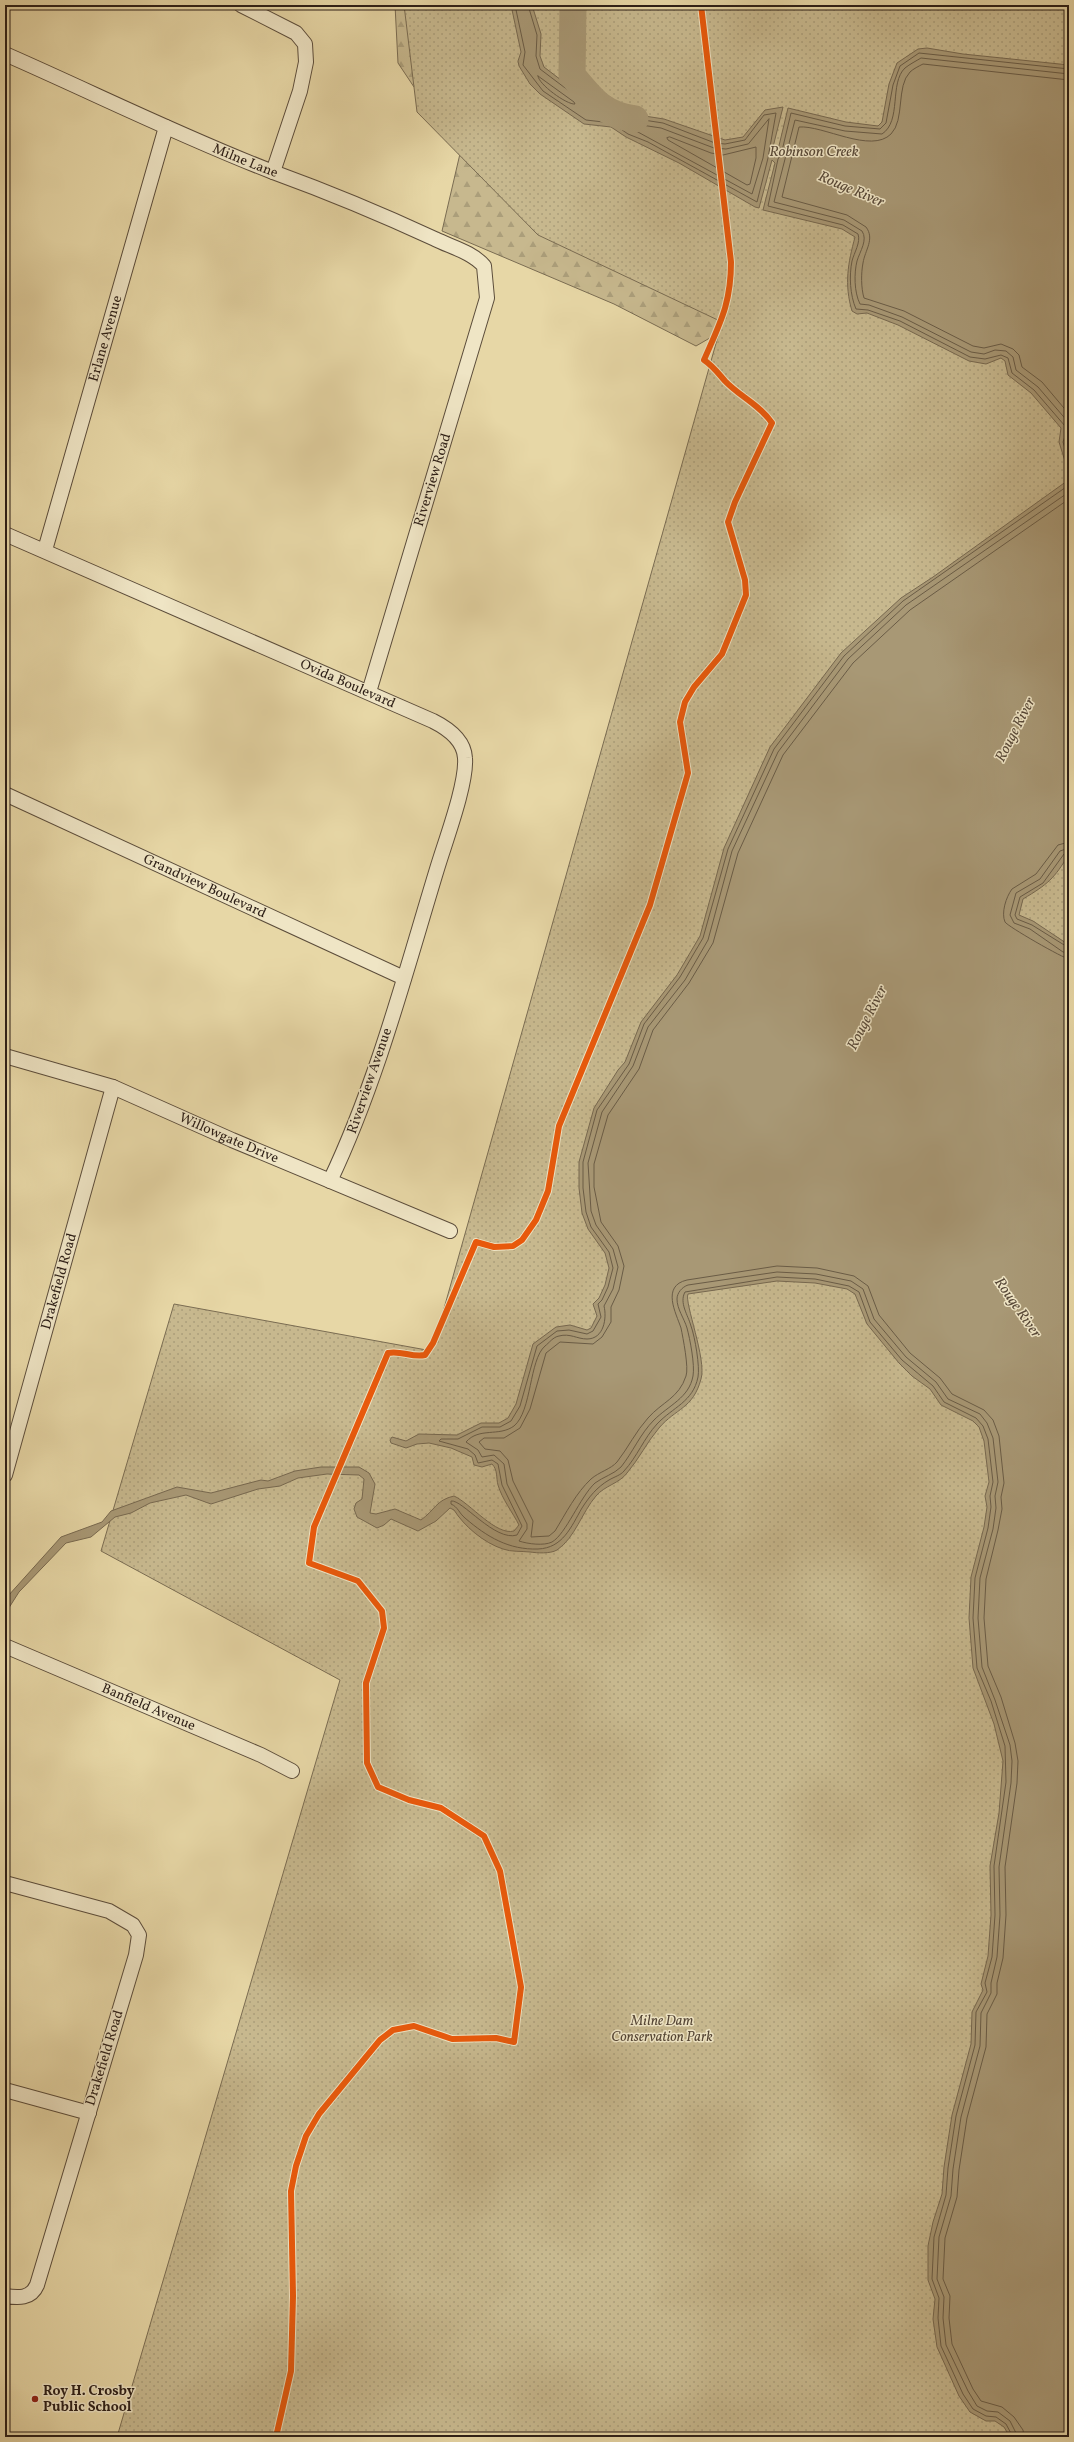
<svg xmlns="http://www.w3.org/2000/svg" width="1074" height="2442" font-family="Vollkorn,serif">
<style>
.forest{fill:url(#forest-firs);stroke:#7a6c52}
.park{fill:url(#park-dots);stroke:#7a6c52}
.water{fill:#a89875;stroke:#77684f}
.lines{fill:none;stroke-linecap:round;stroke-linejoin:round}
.shore{stroke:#6a5c46;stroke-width:1}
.river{stroke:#a89875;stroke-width:27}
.minor-casing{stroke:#5c4d3b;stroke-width:16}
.minor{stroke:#efe5c5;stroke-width:14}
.cycleway-casing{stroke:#efe5c5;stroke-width:8}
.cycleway{stroke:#e8590c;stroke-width:6}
.poi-dot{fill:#8f2418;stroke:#efe5c5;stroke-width:1.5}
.labels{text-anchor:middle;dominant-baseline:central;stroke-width:3;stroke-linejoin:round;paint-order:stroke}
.street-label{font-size:14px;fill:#2d1f17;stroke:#efe5c5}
.park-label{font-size:14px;font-style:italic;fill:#544535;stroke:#efe5c5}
.poi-label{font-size:14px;font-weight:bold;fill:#2d1f17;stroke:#efe5c5;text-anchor:start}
.water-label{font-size:15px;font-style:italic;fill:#584938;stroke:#efe5c5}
</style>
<defs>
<pattern id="forest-firs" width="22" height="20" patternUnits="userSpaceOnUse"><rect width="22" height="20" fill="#c7b88e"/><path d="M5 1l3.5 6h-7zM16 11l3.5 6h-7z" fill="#ab9e7a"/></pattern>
<pattern id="park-dots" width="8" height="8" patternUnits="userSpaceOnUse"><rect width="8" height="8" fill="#c7b88e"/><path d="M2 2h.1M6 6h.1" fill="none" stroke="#ab9e7a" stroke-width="1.8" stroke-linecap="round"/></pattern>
</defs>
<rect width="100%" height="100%" fill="#e7d7a6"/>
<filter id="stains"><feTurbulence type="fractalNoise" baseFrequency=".005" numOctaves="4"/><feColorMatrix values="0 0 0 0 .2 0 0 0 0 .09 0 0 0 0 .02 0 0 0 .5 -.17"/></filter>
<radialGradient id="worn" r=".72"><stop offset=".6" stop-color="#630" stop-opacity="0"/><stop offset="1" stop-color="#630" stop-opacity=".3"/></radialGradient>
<polygon class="forest" points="395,5 504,5 753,313 696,346 614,304 442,231 469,115 414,87 398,63"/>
<polygon class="park" points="404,5 1069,5 1069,2437 117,2437 340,1680 101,1551 174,1304 432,1351 722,322 538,235 417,112"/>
<path class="water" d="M 511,5 L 532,5 L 541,34 L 540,56 L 544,67 L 591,103 L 625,113 L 664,119 L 725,140 L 743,137 L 765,110 L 783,107 L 771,155 L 774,156 L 777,154 L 788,108 L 846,122 L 878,126 L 882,122 L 889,84 L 897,63 L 918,49 L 927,48 L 963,54 L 1069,65 L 1069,854 C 1054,879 1048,884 1023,899 L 1019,915 L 1033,921 L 1069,945 L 1069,2437 L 1010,2437 L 1004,2427 L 995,2421 L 986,2421 L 970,2412 L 959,2396 L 937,2347 L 933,2319 L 935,2299 L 928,2280 L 928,2246 L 933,2222 L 942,2194 L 944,2167 L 952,2115 L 971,2044 L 972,2012 L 983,1990 L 981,1984 L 988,1956 L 991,1915 L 990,1866 L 999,1813 L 1003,1761 L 994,1724 L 973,1668 L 969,1618 L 971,1577 L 984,1527 L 987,1507 L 985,1496 L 989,1482 L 984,1441 L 979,1427 L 973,1421 L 941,1405 L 930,1389 L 912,1376 L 899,1363 L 867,1324 L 855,1294 L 847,1289 L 815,1283 L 777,1281 L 688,1294 C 684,1302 707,1360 701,1379 C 693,1409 676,1408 659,1428 C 647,1442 639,1459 627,1473 C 620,1483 604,1486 596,1496 C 582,1512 575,1538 557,1550 C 550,1554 537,1553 530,1552 C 521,1551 511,1552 503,1549 C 484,1543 464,1526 454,1510 L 450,1508 L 436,1521 L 418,1531 L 391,1519 L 384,1525 L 377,1528 L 357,1517 L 354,1509 L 356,1503 L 362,1499 L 364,1479 L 359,1475 L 327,1474 L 298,1478 L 280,1486 L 258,1489 L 211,1504 L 186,1495 L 150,1503 L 131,1513 L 115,1517 L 91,1537 L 66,1543 L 19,1592 L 5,1614 L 5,1601 L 8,1596 L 61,1537 L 102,1522 L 111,1511 L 177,1487 L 211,1493 L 261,1480 L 268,1481 L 295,1471 L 321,1467 L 359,1467 L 369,1473 L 375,1484 L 370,1513 L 376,1514 L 395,1509 L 421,1520 C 435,1510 436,1500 454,1496 C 470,1503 496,1536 514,1531 L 519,1525 C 513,1513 502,1499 498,1485 C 496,1478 498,1470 492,1464 L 482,1467 L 474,1465 L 472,1457 L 451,1448 L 429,1443 L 417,1444 L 406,1448 L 391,1443 L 390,1440 L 392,1437 L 406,1441 L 419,1434 L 457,1435 L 481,1423 L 499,1423 L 508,1418 L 516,1404 L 533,1344 L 556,1327 L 570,1325 L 587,1330 L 591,1328 L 597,1316 L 593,1304 L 599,1298 L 605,1285 L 609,1268 L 605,1253 L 588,1229 L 582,1213 L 579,1188 L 579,1162 L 594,1108 L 618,1070 L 625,1062 L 641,1022 L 677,975 L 700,936 L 724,848 L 770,747 L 841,653 L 901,598 L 933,577 L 1067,481 L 1069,474 L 1059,442 L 1061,428 L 1031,393 L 1008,375 L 1005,361 L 1001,358 L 986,364 L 969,361 L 898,325 L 867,313 L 857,314 L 852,311 C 844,284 848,263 855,237 L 842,229 L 763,210 L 775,163 L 772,160 L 759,208 L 755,207 L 679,163 L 626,137 L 611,127 L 584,124 L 540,94 L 530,84 L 519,66 L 518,61 L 521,52 Z"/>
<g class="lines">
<g class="shore">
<polyline points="515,5 525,52 523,65 543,91 586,120 612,123 628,134 648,142 757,202 768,158 776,113 764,115 745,140 725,144 715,143 663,123 624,117 589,106 540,69 536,56 537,35 528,5"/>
<path d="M 1069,69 L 919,53 L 900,66 L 893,85 L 886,123 L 880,129 L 845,126 L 791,113 L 781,155 L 778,159 L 768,206 L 843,225 L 858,234 C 861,242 854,253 852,261 C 849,276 850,295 856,309 L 868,310 L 900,321 L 970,357 L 985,359 L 1001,355 L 1008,358 L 1012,373 L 1034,390 L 1065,426 L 1066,433 L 1063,442 L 1069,462"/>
<path d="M 1069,74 L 921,58 C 916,61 910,64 905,68 C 889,83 902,121 882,134 L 845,131 L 795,120 L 774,202 L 844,220 L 862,231 C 868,240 860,251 857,261 C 854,273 854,292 860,304 L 869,305 L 902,317 L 971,352 L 984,354 L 995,350 L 1006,351 L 1013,357 L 1016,370 L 1038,387 L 1069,423"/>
<path d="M 538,76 L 574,102 L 575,104 C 567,105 538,84 538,76 Z"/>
<path d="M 1069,80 L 923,64 C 919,66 913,69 910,72 C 896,86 905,120 891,134 C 871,154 823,125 799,127 L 782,197 L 847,215 L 866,227 C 875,239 865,250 863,263 C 861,273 861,288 864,298 L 904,311 L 973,346 L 984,348 L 1001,344 L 1013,349 L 1019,355 L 1022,367 L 1042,382 L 1069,414"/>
<polygon points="769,119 763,158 752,194 625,125 628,123 661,128 714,148 726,149 748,144"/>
<polygon points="670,137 711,153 723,155 756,147 756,158 750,184 747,185 668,140 667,138"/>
<path d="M 1069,842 L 1058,845 L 1036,874 L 1012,889 C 1006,897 1001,913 1005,922 C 1007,926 1064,959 1069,959"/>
<polyline points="1069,848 1060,851 1040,879 1016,893 1010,915 1014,923 1030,929 1063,952 1069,953"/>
<polyline points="1069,853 1064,854 1043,883 1020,897 1015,915 1017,919 1032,925 1069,948"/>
<path d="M 1013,2437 L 1006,2424 L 996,2417 L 986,2416 L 973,2409 L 963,2394 L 941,2346 L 938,2318 L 939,2298 L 932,2279 L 934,2237 L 946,2195 L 948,2168 L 956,2116 L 975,2045 L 976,2012 L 987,1992 L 985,1983 L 992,1957 L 995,1915 L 994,1866 L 1006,1782 L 1005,1746 L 991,1701 L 977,1668 L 973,1618 L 975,1578 L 988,1528 L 991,1507 L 990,1496 L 993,1482 L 988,1439 L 983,1426 L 976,1418 L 944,1402 L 933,1386 L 902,1360 L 870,1322 L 859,1292 L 849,1286 L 815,1279 L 777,1277 L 685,1292 C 679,1303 688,1315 691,1326 C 695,1337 700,1367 698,1377 C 693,1402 673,1407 657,1424 C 644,1438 637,1457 624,1471 C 621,1475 614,1477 609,1480 C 597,1487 589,1497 582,1508 C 571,1527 563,1548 538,1549 C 509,1550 487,1537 465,1518 C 459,1513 458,1507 451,1504 L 451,1501 C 462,1499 495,1542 517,1535 L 522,1526 L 502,1485 L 498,1464 L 492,1460 L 478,1463 L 475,1455 L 468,1449 L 439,1441 L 441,1439 L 458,1439 L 482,1427 L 500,1427 L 511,1421 L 520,1406 L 537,1346 L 557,1331 L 569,1330 L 587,1334 L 593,1331 L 601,1317 L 598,1304 L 602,1300 L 608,1287 L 613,1268 L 609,1252 L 591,1227 L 586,1212 L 583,1188 L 583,1162 L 597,1110 L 629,1064 L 644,1024 L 680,977 L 703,938 L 728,849 L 774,749 L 844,656 L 903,601 L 1069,485"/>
<path d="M 1018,2437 L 1010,2421 L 998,2412 L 987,2411 L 977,2406 L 968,2391 L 946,2345 L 943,2318 L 944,2297 L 937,2279 L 939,2237 L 951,2196 L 953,2169 L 961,2117 L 980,2046 L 981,2013 L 991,1993 L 991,1983 L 997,1957 L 1000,1915 L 999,1867 L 1011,1783 L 1012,1761 L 1010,1745 L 995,1700 L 982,1667 L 978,1618 L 980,1578 L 993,1529 L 996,1508 L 995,1496 L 998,1482 L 993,1438 L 987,1423 L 980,1414 L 948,1399 L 936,1382 L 906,1357 L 874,1319 L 863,1289 L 851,1281 L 816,1274 L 777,1272 L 688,1285 C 682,1287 677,1293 677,1299 C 677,1309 684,1318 687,1328 C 690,1339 695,1365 693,1376 C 689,1398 669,1405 654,1420 C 640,1434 633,1452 621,1467 C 614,1474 603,1477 595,1483 C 580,1497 566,1534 552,1542 C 544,1546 528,1544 519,1541 L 527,1529 L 527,1524 L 507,1484 L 504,1464 L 494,1455 L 482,1457 L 478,1450 L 466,1442 C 479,1427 499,1437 514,1426 C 532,1411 529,1360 545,1346 C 549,1343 553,1337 559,1336 C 570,1333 577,1339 587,1339 C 604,1339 607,1318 604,1306 L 613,1289 L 618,1267 L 613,1249 L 596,1225 L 591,1211 L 588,1163 L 602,1112 L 633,1066 L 648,1027 L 685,980 L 708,940 L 732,851 L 778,752 L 848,659 L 906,605 L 1069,492"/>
<path d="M 1024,2437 L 1023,2430 L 1014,2417 L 1002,2407 L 981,2401 L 973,2389 L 952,2344 L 949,2318 L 950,2296 L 943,2279 L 945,2238 L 957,2197 L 959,2170 L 967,2118 L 986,2047 L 987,2014 L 997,1994 L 997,1983 L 1003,1958 L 1006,1915 L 1005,1867 L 1017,1783 L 1018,1761 L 1015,1743 L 1001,1697 L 988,1666 L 984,1618 L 986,1579 L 998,1530 L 1002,1509 L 1001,1497 L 1004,1483 L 999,1436 L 993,1420 L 984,1410 L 952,1394 L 940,1378 L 910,1353 L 879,1315 L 868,1286 L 854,1276 L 817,1268 L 777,1266 L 687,1280 C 661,1286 676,1313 681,1328 C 683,1338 689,1368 686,1376 C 679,1398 662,1402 648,1418 C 636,1431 628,1448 617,1462 C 611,1469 599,1472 591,1479 C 576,1493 566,1513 555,1531 L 549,1536 L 531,1537 L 533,1521 L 513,1481 L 508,1460 L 500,1451 L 485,1449 L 479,1442 L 484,1438 L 504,1438 L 520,1428 L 530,1409 L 546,1353 L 560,1342 L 593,1344 L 602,1337 L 611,1322 L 611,1307 L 619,1290 L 624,1266 L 618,1246 L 601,1222 L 594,1187 L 594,1164 L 608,1115 L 639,1069 L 653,1030 L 689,983 L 713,943 L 738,853 L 783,755 L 853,663 L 910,610 L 1069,499"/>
</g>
<path class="river" d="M 573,5 L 572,75 C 592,99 603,115 635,119"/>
<g class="minor-casing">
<g id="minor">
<polyline points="241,5 296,33 305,44 306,62 300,91 273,172"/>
<path id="s1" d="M 5,54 C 94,93 182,137 273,172 C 328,192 381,214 435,239 C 451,247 472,252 484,266 L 487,298 L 369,692"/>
<path id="s2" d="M 5,534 L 433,721 C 447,728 464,739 465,758 C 467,784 445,842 437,869 C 405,974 377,1082 330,1181"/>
<path id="s3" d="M 45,550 L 166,127"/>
<path id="s4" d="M 5,794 L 404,978"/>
<path id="s5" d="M 5,1056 L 113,1087 L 232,1140 L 450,1231"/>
<path id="s6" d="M 5,1475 L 113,1087"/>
<path id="s7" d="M 5,1646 L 261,1755 L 292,1771"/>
<path d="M 5,1883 L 109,1911 L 133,1925 L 139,1935 L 136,1955 L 37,2285 C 31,2299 18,2298 5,2296"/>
<polyline points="5,2090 89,2113"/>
</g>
</g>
<use href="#minor" class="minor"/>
<g class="cycleway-casing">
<path id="cycleway" d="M 276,2437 L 291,2371 L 293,2296 L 291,2191 L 296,2166 L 306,2136 L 319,2114 L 380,2040 L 393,2030 L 414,2026 L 452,2039 L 496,2038 L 514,2042 L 521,1987 L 500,1871 L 484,1836 L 441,1808 L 409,1800 L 378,1787 L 367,1763 L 366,1683 L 384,1628 L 382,1611 L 358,1581 L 309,1563 L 314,1527 L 388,1353 C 401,1350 412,1358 425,1355 L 433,1343 L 476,1242 L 494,1247 L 513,1246 L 522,1240 L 536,1220 L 548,1191 L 559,1126 L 650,905 L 688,773 L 680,722 L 685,702 L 694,687 L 722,654 L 746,595 L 745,580 L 728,522 L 735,502 L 772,423 C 760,405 739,396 725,381 C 718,373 713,366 704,360 C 720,323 731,304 731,262 L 701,5"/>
</g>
<use href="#cycleway" class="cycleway"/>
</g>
<circle class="poi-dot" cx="35" cy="2399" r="4"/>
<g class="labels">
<g class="street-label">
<text stroke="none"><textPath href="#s1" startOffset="263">Milne Lane</textPath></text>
<text stroke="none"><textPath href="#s3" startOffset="220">Erlane Avenue</textPath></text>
<text transform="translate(433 480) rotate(-73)">Riverview Road</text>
<text stroke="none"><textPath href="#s2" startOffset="374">Ovida Boulevard</textPath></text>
<text stroke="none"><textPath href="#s4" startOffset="220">Grandview Boulevard</textPath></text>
<text transform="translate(370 1081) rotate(-71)">Riverview Avenue</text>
<text stroke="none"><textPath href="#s5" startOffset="239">Willowgate Drive</textPath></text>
<text stroke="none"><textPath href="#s6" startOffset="201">Drakefield Road</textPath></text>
<text stroke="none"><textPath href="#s7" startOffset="156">Banfield Avenue</textPath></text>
<text transform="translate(105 2058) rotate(-73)">Drakefield Road</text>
</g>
<g class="park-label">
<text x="662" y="2021">Milne Dam<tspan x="662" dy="16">Conservation Park</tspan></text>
</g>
<g class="poi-label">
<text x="43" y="2391">Roy H. Crosby<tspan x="43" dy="16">Public School</tspan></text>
</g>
<g class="water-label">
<text x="814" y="152">Robinson Creek</text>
<text transform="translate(851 190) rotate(23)">Rouge River</text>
<text transform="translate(1016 730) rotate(-63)">Rouge River</text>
<text transform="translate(868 1018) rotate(-63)">Rouge River</text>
<text transform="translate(1017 1308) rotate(55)">Rouge River</text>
</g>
</g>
<rect width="1074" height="2442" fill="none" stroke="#e7d7a6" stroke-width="20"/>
<rect x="6" y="6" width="1062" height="2430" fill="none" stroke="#2d1f17" stroke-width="2"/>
<rect x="10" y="10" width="1054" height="2422" fill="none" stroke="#2d1f17"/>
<rect width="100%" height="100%" filter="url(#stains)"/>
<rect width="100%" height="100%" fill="url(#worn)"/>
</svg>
